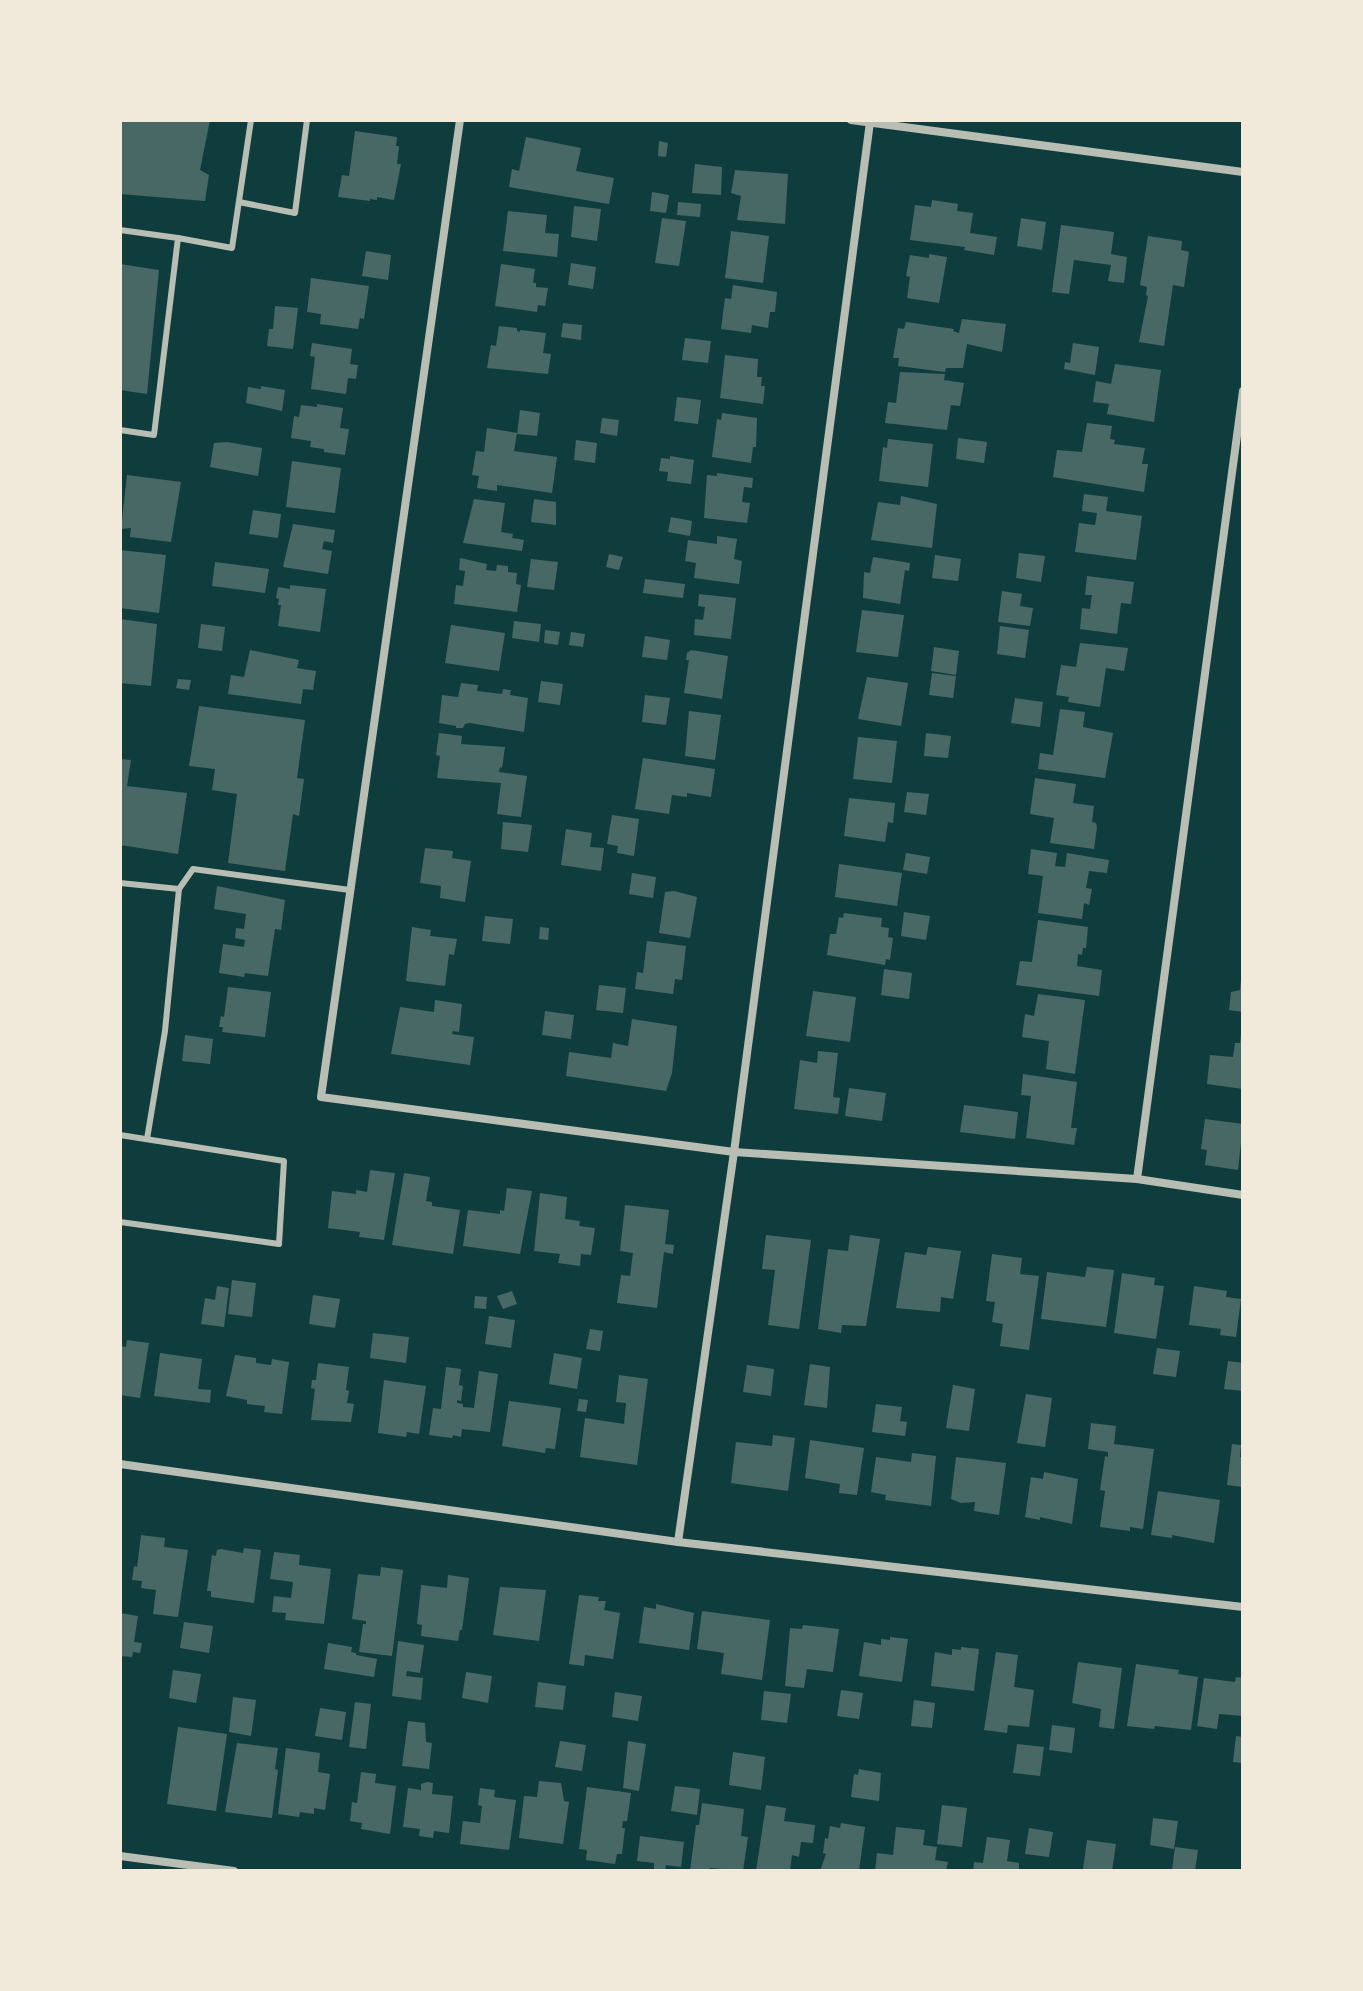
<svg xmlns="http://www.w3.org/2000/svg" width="1363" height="1991" font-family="Cabin,sans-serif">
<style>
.building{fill:#486865}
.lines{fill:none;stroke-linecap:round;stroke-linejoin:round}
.service{stroke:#b8beb3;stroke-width:6}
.minor{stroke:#b8beb3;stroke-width:8}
</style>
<rect width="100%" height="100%" fill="#0f3d3e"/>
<g class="building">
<polygon points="120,120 210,120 200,170 209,175 205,201 120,194"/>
<polygon points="355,131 397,137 396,146 399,146 397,164 401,164 394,200 377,197 377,200 370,199 370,201 338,197 342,175 349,176"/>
<polygon points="526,137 581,148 576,171 614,178 609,204 509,187 512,169 519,171"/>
<polygon points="659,141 668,143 666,157 658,156"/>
<polygon points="695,164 722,167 721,195 692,193"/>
<polygon points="735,170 788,174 785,224 737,220 741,196 731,193"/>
<polygon points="652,192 669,195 666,213 650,211"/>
<polygon points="932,200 958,204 957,211 973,213 970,233 997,237 994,255 964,250 965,247 910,240 915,205 931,207"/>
<polygon points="678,202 701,204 700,217 677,215"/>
<polygon points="574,206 601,209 597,241 571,237"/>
<polygon points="508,211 547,215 545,233 559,234 557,257 503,251"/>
<polygon points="662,218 686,221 679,266 655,263"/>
<polygon points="1021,218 1046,222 1042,250 1017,246"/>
<polygon points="1061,225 1114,232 1111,254 1127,257 1124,283 1108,281 1111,265 1074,260 1069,294 1052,292"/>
<polygon points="731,231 769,236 763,283 725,278"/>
<polygon points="1148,236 1182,241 1181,250 1189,252 1184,287 1173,285 1164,346 1139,342 1148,296 1146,295 1147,287 1140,285"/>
<polygon points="366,251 391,255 388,280 362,276"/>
<polygon points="929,254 947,257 939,303 907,298 910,277 906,276 910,255 929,258"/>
<polygon points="571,263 596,267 593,289 568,285"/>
<polygon points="120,264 159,270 147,394 120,390"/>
<polygon points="501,264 535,269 533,283 536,283 536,287 548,288 545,306 538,305 537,312 495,306"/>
<polygon points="311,278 369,286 364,319 360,318 358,329 320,324 321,314 307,312"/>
<polygon points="733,285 777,292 775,312 770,312 768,328 752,325 751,333 721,329 725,298 731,299"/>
<polygon points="275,306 298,308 293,349 267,346 269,329 273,329"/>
<polygon points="962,319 1006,324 1002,352 967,344 963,368 946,368 945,372 898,366 899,358 893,358 898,328 904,329 906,322 954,329 953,331 959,333"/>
<polygon points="563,323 582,325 581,340 561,337"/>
<polygon points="499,326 517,328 517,331 520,332 520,330 546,333 543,353 551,354 548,374 487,368 491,345 496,346"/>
<polygon points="685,338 711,341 708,363 682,360"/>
<polygon points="312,343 352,349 350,364 358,365 356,379 348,378 346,394 311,389 315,357 310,356"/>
<polygon points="1073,343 1099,347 1095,375 1064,369 1065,362 1070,363"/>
<polygon points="725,355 758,359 757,377 762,377 761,386 765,386 763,404 720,398"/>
<polygon points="1115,364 1161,370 1154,422 1107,414 1109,404 1093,402 1096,381 1111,384"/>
<polygon points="900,372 945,374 944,380 964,383 960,406 951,405 947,430 885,423 888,402 896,403"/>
<polygon points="261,386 285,390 282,411 246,403 248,387 261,389"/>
<polygon points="677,397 701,400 698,424 674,421"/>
<polygon points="317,404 343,408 340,428 349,429 345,455 324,452 324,449 310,447 311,441 291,438 294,416 299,417 301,405 317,407"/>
<polygon points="520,410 540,413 537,436 517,434"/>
<polygon points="722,413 757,418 756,447 753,447 751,463 712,457 717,419 721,420"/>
<polygon points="602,418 619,420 617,436 600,433"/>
<polygon points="1087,423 1112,426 1110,439 1115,440 1114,444 1145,448 1142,464 1148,464 1144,492 1053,477 1057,450 1082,452"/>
<polygon points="487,428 517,433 514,451 557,457 552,493 497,485 497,491 477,488 479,476 472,475 476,451 484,452"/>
<polygon points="958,438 987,442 984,463 956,459"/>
<polygon points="888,439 933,444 928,487 879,481 883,447 887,448"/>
<polygon points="576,440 597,443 595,463 574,460"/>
<polygon points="227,442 262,448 258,476 210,467 214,443"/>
<polygon points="670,456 694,460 691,484 667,481 668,472 659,471 661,458 670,459"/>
<polygon points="292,461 341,468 335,513 286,507"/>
<polygon points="717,473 753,478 752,488 744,487 742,502 750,503 747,523 704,518 707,475 717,476"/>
<polygon points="127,475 181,482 171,542 130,537 131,528 121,529"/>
<polygon points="1084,494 1108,497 1106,511 1142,516 1136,560 1075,552 1079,523 1095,525 1097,513 1082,511"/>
<polygon points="901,496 937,504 932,548 871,540 878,502 900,505"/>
<polygon points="474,499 505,503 501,532 513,534 512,538 524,540 522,551 463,543"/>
<polygon points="534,499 556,502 556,525 531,522"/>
<polygon points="253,510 281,514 278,538 249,534"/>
<polygon points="671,517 692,521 690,536 668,532"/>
<polygon points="293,524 335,530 333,543 324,541 322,549 332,551 328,574 283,567"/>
<polygon points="717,536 737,539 734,559 742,561 739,584 694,578 696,563 685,561 688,540 717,544"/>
<polygon points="120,550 166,555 159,613 120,608"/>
<polygon points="1019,553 1045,556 1041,582 1016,578"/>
<polygon points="609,554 623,557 619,570 606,567"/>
<polygon points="935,555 961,559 958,581 932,578"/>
<polygon points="873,557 910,563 909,571 905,570 900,604 863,598 864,572 870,573"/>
<polygon points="460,558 487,564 486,570 496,571 497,565 508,566 508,572 517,573 516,584 521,585 517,612 454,604 456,585 463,586 465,571 459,570"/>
<polygon points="531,559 558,562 554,590 527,587"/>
<polygon points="215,562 269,569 265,593 212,586"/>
<polygon points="1087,576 1134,582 1131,604 1121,603 1117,634 1080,629 1082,608 1090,609 1092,595 1085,595"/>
<polygon points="645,579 685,584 683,598 643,593"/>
<polygon points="290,585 326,589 320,632 278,626 281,605 278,605 279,599 276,598 278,587 290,589"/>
<polygon points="1002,591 1022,594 1020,606 1033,608 1030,626 998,622"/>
<polygon points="699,594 736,598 731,639 694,635 695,619 703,620 705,607 698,606"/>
<polygon points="862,610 904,615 898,657 856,652"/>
<polygon points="120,619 157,624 151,686 120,683"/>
<polygon points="514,621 541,624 539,642 512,638"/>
<polygon points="201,624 225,627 222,651 198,648"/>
<polygon points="451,625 505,633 499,671 445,663"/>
<polygon points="1000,626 1029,630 1025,658 997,654"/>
<polygon points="545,630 560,632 558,645 544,643"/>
<polygon points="571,632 585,634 583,647 569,645"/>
<polygon points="645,636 670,640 667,660 642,657"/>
<polygon points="1080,643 1128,648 1124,671 1106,668 1100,707 1068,702 1069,697 1056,695 1061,665 1076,667"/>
<polygon points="934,647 959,651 956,675 931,671"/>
<polygon points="250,650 299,660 297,668 316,671 313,690 303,689 301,704 228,694 231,675 244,677"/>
<polygon points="691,650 728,656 722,699 684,693 689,660 686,660 687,653"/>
<polygon points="932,673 956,676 953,698 929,695"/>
<polygon points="867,677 908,683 901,726 858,719"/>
<polygon points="178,679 191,680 189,690 176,688"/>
<polygon points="541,681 563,684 560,705 538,702"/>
<polygon points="461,683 478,685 477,691 502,694 503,689 511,690 510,695 528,698 524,732 470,723 465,724 463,728 456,728 456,726 439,723 442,695 458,697"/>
<polygon points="645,695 670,698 666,725 642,722"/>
<polygon points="1015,698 1043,702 1040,727 1011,723"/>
<polygon points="199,706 305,720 297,778 304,779 299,816 293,814 285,871 228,863 237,794 212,790 215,769 189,766"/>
<polygon points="1060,709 1085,712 1083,727 1113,733 1105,778 1038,769 1040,753 1053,755"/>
<polygon points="689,711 721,715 715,760 685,756"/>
<polygon points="439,733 462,736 461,744 505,747 502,768 500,767 499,772 527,776 521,817 497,814 501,783 437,778 440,756 436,755"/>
<polygon points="926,733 951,736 948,758 924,756"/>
<polygon points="858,737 897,741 892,783 853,779"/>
<polygon points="643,758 715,769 711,797 687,793 687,797 672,795 669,814 635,809"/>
<polygon points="120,759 131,760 127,786 187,793 178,854 120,845"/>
<polygon points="1035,778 1076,784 1073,803 1094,806 1092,822 1096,823 1097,827 1094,849 1050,843 1054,818 1030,814"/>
<polygon points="907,792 929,794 926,815 904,812"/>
<polygon points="849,798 895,803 893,823 888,822 885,842 844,836"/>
<polygon points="612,815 639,819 634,856 617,853 618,846 607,844"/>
<polygon points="503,822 532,825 528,852 501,849"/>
<polygon points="566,829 592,833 590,847 604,848 601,871 561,865"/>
<polygon points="425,848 453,851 452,858 471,861 465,902 440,898 441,886 420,883"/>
<polygon points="1031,849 1057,853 1055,866 1065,867 1067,853 1109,860 1107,873 1089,871 1086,888 1092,889 1089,905 1084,903 1082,919 1038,913 1043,876 1028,874"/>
<polygon points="906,853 930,857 927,874 903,870"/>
<polygon points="839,864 902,873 897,906 835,897"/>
<polygon points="632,873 656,877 653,898 629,894"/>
<polygon points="217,886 285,900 281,930 275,929 268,976 245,973 244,977 219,973 223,944 244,947 245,940 235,938 236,928 244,929 246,914 214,909"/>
<polygon points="674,891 697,897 690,938 659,933 665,892"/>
<polygon points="904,912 930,916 926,940 901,936"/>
<polygon points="844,913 882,918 881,927 889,928 888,937 893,938 890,960 886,959 885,965 827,955 830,934 836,934 839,917 843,918"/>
<polygon points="485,916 513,919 510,944 482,941"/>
<polygon points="1038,920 1088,927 1086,948 1083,948 1082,955 1078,954 1077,966 1102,970 1099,996 1016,985 1020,961 1032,962"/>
<polygon points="412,927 431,930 430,936 457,939 454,955 449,954 445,986 406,981"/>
<polygon points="540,927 549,928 548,940 539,939"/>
<polygon points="647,941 686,946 682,980 675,979 673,994 635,989 637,972 643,973"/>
<polygon points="884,969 912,973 909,999 881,995"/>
<polygon points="1241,980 1243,1012 1229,1010 1231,992 1240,990"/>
<polygon points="599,985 626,988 623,1013 596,1010"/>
<polygon points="228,987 271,992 265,1037 222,1032 223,1027 219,1027 221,1016 224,1017"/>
<polygon points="813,991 856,997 850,1042 806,1036"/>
<polygon points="1038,994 1085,1000 1075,1074 1046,1069 1049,1041 1022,1037 1025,1014 1034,1016"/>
<polygon points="435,1000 462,1004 459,1032 453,1031 452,1034 474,1037 470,1065 391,1054 400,1007 434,1012"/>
<polygon points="545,1011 574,1015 571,1039 542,1035"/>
<polygon points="632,1019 677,1026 672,1073 666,1091 566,1076 569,1052 611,1058 613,1043 628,1046"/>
<polygon points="1241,1034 1243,1089 1207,1084 1210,1055 1233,1057 1235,1043 1240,1043"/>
<polygon points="185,1035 213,1039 210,1064 182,1061"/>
<polygon points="818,1051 838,1053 833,1097 840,1098 838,1114 794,1109 800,1060 817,1063"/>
<polygon points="1023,1074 1077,1082 1071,1128 1077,1128 1074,1145 1026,1138 1031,1096 1021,1095"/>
<polygon points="849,1088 886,1093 882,1121 845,1116"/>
<polygon points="964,1105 1018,1112 1015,1139 960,1132"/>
<polygon points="1205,1119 1243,1124 1238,1170 1205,1165 1207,1150 1201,1149"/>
<polygon points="370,1170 395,1173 384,1240 359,1237 360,1232 328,1228 332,1191 356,1194 356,1190 367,1192"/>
<polygon points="404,1173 430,1177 426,1201 432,1202 432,1206 460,1210 453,1254 392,1245"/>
<polygon points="507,1188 532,1191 520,1254 463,1246 468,1210 500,1214 500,1210 504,1211"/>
<polygon points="540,1193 567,1197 565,1219 580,1221 579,1226 595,1228 591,1255 581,1254 580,1266 558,1263 560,1254 534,1251"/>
<polygon points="625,1205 669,1210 665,1244 674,1245 673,1254 664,1252 657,1308 617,1303 621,1275 630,1276 633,1253 620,1251"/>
<polygon points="766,1235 811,1240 799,1329 768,1325 775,1270 762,1269"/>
<polygon points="850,1235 880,1239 866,1326 842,1325 841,1333 818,1329 828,1249 848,1251"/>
<polygon points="928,1247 961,1251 953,1299 941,1297 940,1312 896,1308 905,1252 926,1255"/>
<polygon points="992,1254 1022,1258 1020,1274 1039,1276 1029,1350 1000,1346 1003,1324 992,1322 995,1302 986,1301"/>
<polygon points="1087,1267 1114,1270 1106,1327 1041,1319 1047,1272 1085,1277"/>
<polygon points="1122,1273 1155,1278 1154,1285 1164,1286 1156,1339 1114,1333"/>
<polygon points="232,1280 256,1283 252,1317 228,1314"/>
<polygon points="217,1286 229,1288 224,1327 201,1324 205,1298 215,1300"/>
<polygon points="1194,1286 1227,1291 1226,1297 1241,1299 1236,1337 1220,1335 1221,1329 1189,1325"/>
<polygon points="512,1291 517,1304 503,1309 497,1296"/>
<polygon points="313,1295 340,1299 335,1328 309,1324"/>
<polygon points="475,1296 487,1297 486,1309 474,1308"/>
<polygon points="489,1316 515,1320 511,1348 485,1344"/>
<polygon points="590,1329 603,1331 600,1351 586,1349"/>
<polygon points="373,1333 409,1337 406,1363 370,1358"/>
<polygon points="127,1340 149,1343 140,1398 120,1395 120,1346 126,1347"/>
<polygon points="1157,1348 1180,1351 1176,1377 1153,1374"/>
<polygon points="160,1353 202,1359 198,1389 211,1390 210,1403 154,1396"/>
<polygon points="554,1353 582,1358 577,1389 549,1384"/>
<polygon points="235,1355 256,1358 256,1363 271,1365 272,1359 289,1362 282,1414 264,1412 265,1406 247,1404 247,1400 226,1396"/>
<polygon points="1228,1361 1243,1363 1243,1391 1224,1389"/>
<polygon points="318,1363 349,1367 346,1390 349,1391 347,1403 354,1404 351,1422 311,1420 315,1389 311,1388 312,1380 316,1380"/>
<polygon points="810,1364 830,1367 827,1408 804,1405"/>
<polygon points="747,1365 774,1369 771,1396 743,1392"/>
<polygon points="446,1367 461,1369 459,1385 463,1386 461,1401 457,1400 457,1403 463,1404 463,1407 474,1408 479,1371 498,1374 490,1432 462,1429 461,1437 453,1435 452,1438 429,1435 433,1408 441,1409"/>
<polygon points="619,1375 648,1379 637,1465 580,1457 585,1418 624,1424 626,1403 616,1402"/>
<polygon points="384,1380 426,1386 419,1434 407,1432 406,1437 378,1433"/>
<polygon points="953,1385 975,1389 969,1431 946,1428"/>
<polygon points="1026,1394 1052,1398 1045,1447 1017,1443"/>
<polygon points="579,1399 588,1400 586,1412 577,1411"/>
<polygon points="509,1401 561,1408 555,1449 546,1448 545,1453 502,1446"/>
<polygon points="876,1404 902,1407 900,1421 907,1422 905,1436 872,1432"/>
<polygon points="1091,1423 1116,1426 1114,1444 1154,1449 1143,1529 1130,1527 1130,1531 1100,1527 1105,1491 1100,1490 1105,1456 1108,1457 1108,1452 1088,1449"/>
<polygon points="773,1435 795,1438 788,1491 731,1483 736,1442 772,1446"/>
<polygon points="810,1440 864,1448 857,1495 839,1493 840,1484 805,1478"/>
<polygon points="1232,1444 1241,1445 1240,1457 1243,1458 1243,1487 1227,1485"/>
<polygon points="912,1453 936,1456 931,1506 885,1500 886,1495 871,1492 876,1457 911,1462"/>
<polygon points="956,1457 1006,1463 999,1515 974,1511 975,1502 961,1503 951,1499"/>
<polygon points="1044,1472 1078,1479 1072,1524 1040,1517 1040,1520 1025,1517 1031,1477 1043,1479"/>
<polygon points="1158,1491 1220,1500 1214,1543 1172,1535 1172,1538 1151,1535"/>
<polygon points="141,1535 165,1538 164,1547 188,1550 178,1617 153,1614 156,1590 141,1588 142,1581 132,1580 134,1566 137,1567"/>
<polygon points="244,1548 261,1550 254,1603 211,1597 211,1591 207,1591 212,1555 216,1556 217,1550 221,1549 243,1553"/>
<polygon points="274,1552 300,1555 299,1565 331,1569 324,1624 285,1620 286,1613 272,1612 274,1596 291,1598 293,1582 270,1579"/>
<polygon points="381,1567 403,1570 392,1656 359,1652 363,1624 366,1624 366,1621 352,1619 358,1574 380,1576"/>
<polygon points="448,1575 469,1578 462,1630 460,1630 458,1641 421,1636 422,1625 417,1624 421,1585 447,1588"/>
<polygon points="500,1587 546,1590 539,1641 493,1635"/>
<polygon points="579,1595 599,1597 598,1601 606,1601 604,1610 620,1613 613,1659 585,1655 584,1666 569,1664"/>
<polygon points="656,1604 694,1613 689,1650 639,1643 644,1607 656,1609"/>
<polygon points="702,1611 770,1620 762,1680 721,1674 724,1653 697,1649"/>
<polygon points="120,1613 138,1616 134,1642 142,1643 140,1653 133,1652 132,1657 120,1656"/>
<polygon points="184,1622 213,1626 209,1653 180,1648"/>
<polygon points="803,1625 839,1629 833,1672 807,1669 804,1688 785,1686 790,1628 802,1629"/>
<polygon points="890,1637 908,1639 902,1682 859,1676 864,1642 881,1645 881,1639 890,1640"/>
<polygon points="398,1641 424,1645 420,1673 407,1671 406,1676 423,1678 421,1700 392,1696"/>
<polygon points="328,1643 352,1647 351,1652 356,1653 356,1655 377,1659 374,1677 324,1669"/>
<polygon points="961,1647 979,1649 974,1691 931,1686 935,1652 952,1655 952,1649 961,1650"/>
<polygon points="996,1652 1018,1655 1014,1687 1034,1690 1029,1727 1008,1725 1007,1733 984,1730"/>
<polygon points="1078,1662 1122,1668 1114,1729 1099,1727 1101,1709 1072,1703"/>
<polygon points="1136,1664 1179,1670 1178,1674 1198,1677 1191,1730 1155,1726 1154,1729 1127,1726"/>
<polygon points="173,1670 201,1674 196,1703 169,1698"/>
<polygon points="466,1672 492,1676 488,1703 462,1698"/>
<polygon points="1236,1677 1243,1678 1243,1716 1219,1714 1217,1729 1197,1726 1204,1678 1235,1682"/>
<polygon points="538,1682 566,1686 563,1710 535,1707"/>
<polygon points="841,1690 863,1693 859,1719 837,1716"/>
<polygon points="764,1691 791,1694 787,1723 761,1720"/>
<polygon points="615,1692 642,1696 638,1721 612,1717"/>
<polygon points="233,1697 256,1700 251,1736 229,1732"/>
<polygon points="914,1700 935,1703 932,1728 911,1726"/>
<polygon points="355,1702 371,1704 366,1749 349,1747"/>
<polygon points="320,1708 346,1712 342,1740 315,1736"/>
<polygon points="408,1721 425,1723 426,1742 432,1743 429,1769 402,1766"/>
<polygon points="1052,1725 1075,1728 1072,1753 1049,1750"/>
<polygon points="178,1727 227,1734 216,1811 167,1804"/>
<polygon points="1236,1736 1243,1737 1243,1763 1233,1762"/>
<polygon points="560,1741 586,1745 582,1771 555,1767"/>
<polygon points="628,1741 646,1744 639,1791 623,1788"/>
<polygon points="237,1743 278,1748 275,1769 278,1770 272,1818 225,1812"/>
<polygon points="1017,1744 1044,1747 1040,1776 1013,1773"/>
<polygon points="286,1748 320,1753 318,1772 330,1774 325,1810 314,1808 314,1814 300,1812 299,1817 278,1814"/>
<polygon points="733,1752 765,1757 761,1790 729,1785"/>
<polygon points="859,1769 881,1773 879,1801 851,1797 854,1774 858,1775"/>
<polygon points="361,1772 376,1774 375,1783 396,1786 390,1834 361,1829 362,1823 350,1821 352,1802 357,1803"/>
<polygon points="539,1781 561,1783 564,1801 569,1802 563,1844 519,1838 524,1796 537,1797"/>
<polygon points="427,1782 433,1783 432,1794 453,1796 449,1833 434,1831 433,1838 419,1836 420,1829 403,1827 408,1788 421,1790 421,1784"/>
<polygon points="675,1786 700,1789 697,1815 671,1811"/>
<polygon points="587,1787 631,1793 627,1821 623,1821 622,1828 625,1828 622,1854 617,1854 615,1864 586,1860 587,1850 579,1849"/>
<polygon points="480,1788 495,1790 494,1797 516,1800 509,1850 460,1844 463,1821 480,1823 482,1806 478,1805"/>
<polygon points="702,1803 744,1809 741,1836 748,1837 743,1871 722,1871 722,1869 710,1868 709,1871 690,1871 696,1825 699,1825"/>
<polygon points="766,1805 786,1808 784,1821 815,1825 813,1843 801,1842 799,1857 792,1855 790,1871 756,1871"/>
<polygon points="942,1805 967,1808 962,1847 937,1844"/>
<polygon points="1153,1818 1178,1821 1174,1849 1150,1845"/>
<polygon points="841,1823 865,1827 859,1871 820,1871 826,1854 823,1853 825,1838 828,1839 830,1826 840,1828"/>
<polygon points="896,1827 925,1830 923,1845 937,1847 935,1860 948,1862 946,1871 875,1871 877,1853 893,1855"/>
<polygon points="1029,1828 1053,1832 1049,1857 1025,1854"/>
<polygon points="640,1836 684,1842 681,1867 666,1865 665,1871 654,1871 654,1863 637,1861"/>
<polygon points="987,1837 1010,1840 1007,1861 1019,1863 1019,1871 973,1871 974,1862 983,1863"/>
<polygon points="1087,1840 1116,1844 1112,1871 1083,1869"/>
<polygon points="1175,1847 1198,1850 1195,1871 1172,1870"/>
</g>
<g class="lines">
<g class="service">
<polyline points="239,202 295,213 307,120"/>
<polyline points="120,230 178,238 154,435 120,430"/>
<polyline points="178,238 232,248 251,120"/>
<polyline points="120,883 179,889 165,1031 147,1139"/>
<polyline points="179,889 193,869 350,890"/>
<polyline points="120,1135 284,1161 279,1244 120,1222"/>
</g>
<g class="minor">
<polyline points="460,120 321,1097 734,1152 1137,1179 1243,1195"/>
<polyline points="851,120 1243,172"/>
<polyline points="1137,1179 1243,391"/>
<polyline points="120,1464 678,1542 1243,1607"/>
<polyline points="678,1542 734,1152 870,122"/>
<polyline points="120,1856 234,1871"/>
</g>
</g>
<rect width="1363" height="1991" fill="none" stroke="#f1e9da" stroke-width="244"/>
</svg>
